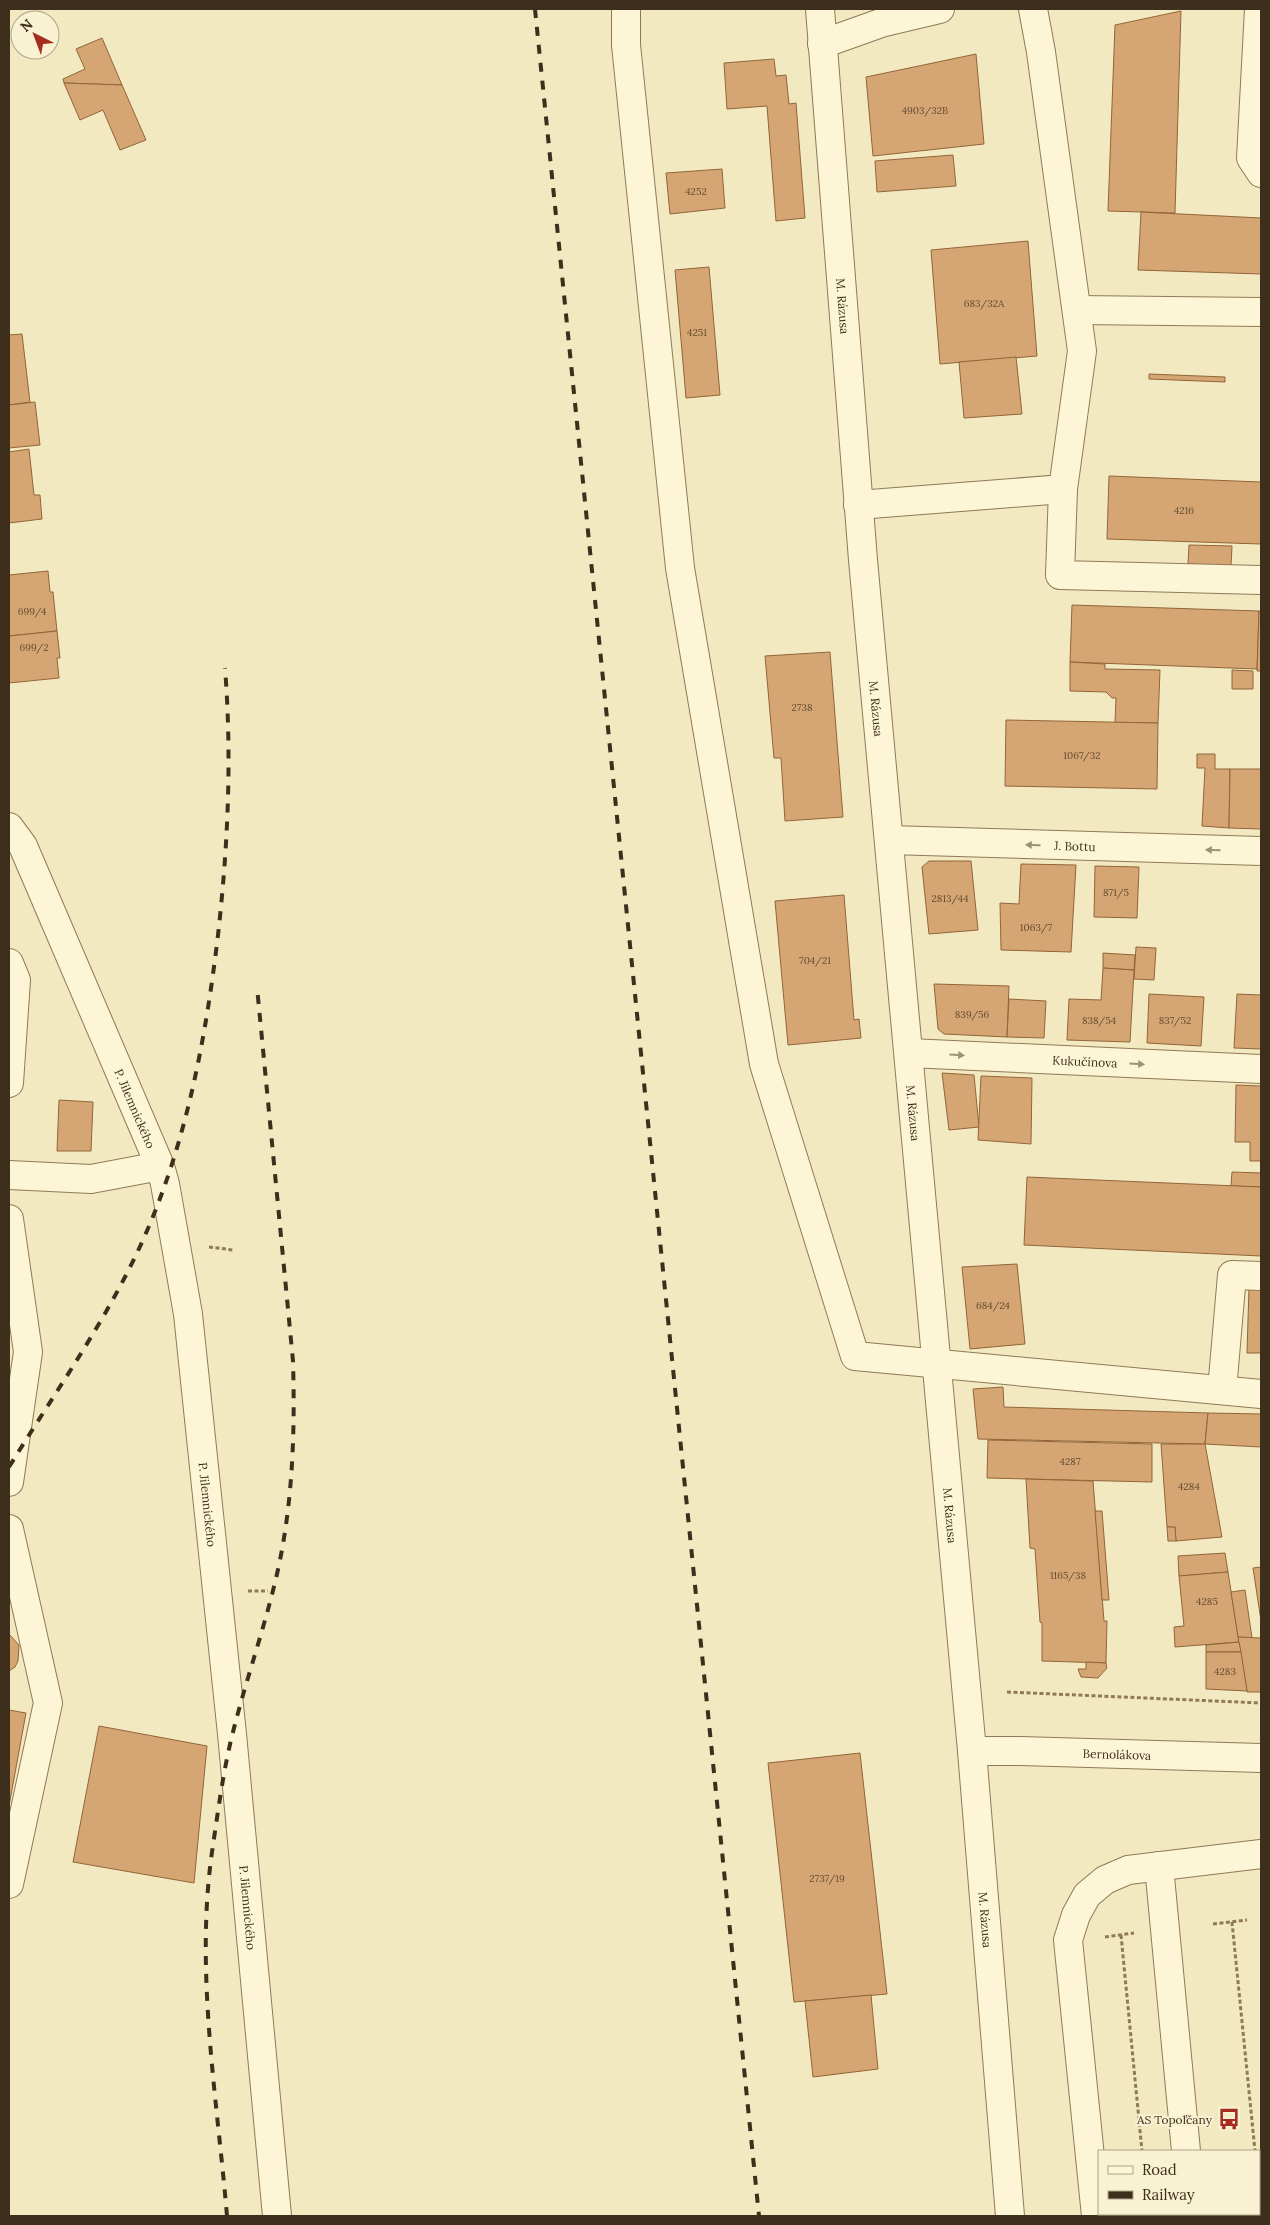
<svg xmlns="http://www.w3.org/2000/svg" width="1270" height="2225" font-family="Lora,serif">
<style>
.building{fill:#d5a673;stroke:#916539}
.lines{fill:none;stroke-linecap:round;stroke-linejoin:round}
.minor-casing{stroke:#8f7a56;stroke-width:30}
.path{stroke:#8f7a56;stroke-width:3;stroke-dasharray:4 2.5;stroke-linecap:butt}
.minor{stroke:#fcf5d6;stroke-width:28}
.rail{stroke:#3d2f1c;stroke-width:4;stroke-dasharray:9 9;stroke-linecap:butt}
.oneway{fill:#9c9279}
.labels{text-anchor:middle;dominant-baseline:central;stroke-width:4;stroke-linejoin:round;paint-order:stroke}
.number-label{font-size:10px;fill:#634d32}
.street-label{font-size:12px;fill:#3d2f1c;stroke:#f9f2d2}
.poi-label{font-size:12px;fill:#3d2f1c;stroke:#f9f2d2;text-anchor:end}
</style>
<rect width="100%" height="100%" fill="#f3e9c1"/>
<g class="building">
<polygon points="1181,11 1175,213 1108,211 1115,25"/>
<polygon points="102,38 122,85 64,83 63,79 85,69 76,49"/>
<polygon points="976,54 984,144 873,156 866,77"/>
<polygon points="774,59 776,76 786,75 789,104 796,103 805,218 776,221 767,106 727,109 724,63"/>
<polygon points="64,83 122,85 146,140 120,150 103,110 80,120"/>
<polygon points="953,155 956,186 877,192 875,161"/>
<polygon points="722,169 725,208 670,214 666,173"/>
<polygon points="1141,212 1261,218 1261,274 1138,270"/>
<polygon points="1028,241 1037,356 940,364 931,250"/>
<polygon points="709,267 720,395 686,398 675,270"/>
<polygon points="22,334 30,402 9,405 9,335"/>
<polygon points="1016,357 1022,414 964,418 959,362"/>
<polygon points="1149,374 1225,377 1225,382 1149,379"/>
<polygon points="35,402 40,445 9,448 9,405"/>
<polygon points="29,449 34,495 40,495 42,519 9,523 9,452"/>
<polygon points="1109,476 1261,482 1261,544 1107,539"/>
<polygon points="1189,545 1232,546 1231,566 1188,564"/>
<polygon points="48,571 50,592 53,592 57,631 9,636 9,575"/>
<polygon points="1072,605 1259,611 1257,669 1070,662"/>
<polygon points="1259,611 1261,611 1261,671 1257,671"/>
<polygon points="57,631 60,658 57,658 59,678 9,683 9,636"/>
<polygon points="830,652 843,817 785,821 781,758 774,758 765,656"/>
<polygon points="1070,662 1105,664 1105,669 1160,670 1158,723 1115,723 1116,698 1112,698 1106,692 1070,691"/>
<polygon points="1232,670 1253,671 1253,689 1232,689"/>
<polygon points="1006,720 1158,723 1157,789 1005,786"/>
<polygon points="1197,754 1215,754 1215,769 1230,769 1229,828 1202,826 1205,768 1197,768"/>
<polygon points="1230,769 1261,769 1261,829 1229,828"/>
<polygon points="929,861 971,861 978,930 929,934 922,867"/>
<polygon points="1021,864 1076,865 1071,952 1001,950 1000,903 1019,904"/>
<polygon points="1095,866 1139,867 1137,918 1094,917"/>
<polygon points="844,895 854,1020 859,1019 861,1038 788,1045 775,901"/>
<polygon points="1136,947 1156,948 1154,980 1134,979"/>
<polygon points="1103,953 1135,955 1134,970 1103,968"/>
<polygon points="1103,968 1134,970 1130,1042 1067,1040 1069,999 1101,1000"/>
<polygon points="934,984 1009,986 1007,1037 944,1034 938,1029"/>
<polygon points="1149,994 1204,997 1201,1046 1147,1043"/>
<polygon points="1237,994 1261,995 1261,1049 1234,1048"/>
<polygon points="1009,999 1046,1001 1044,1038 1007,1037"/>
<polygon points="942,1073 974,1075 979,1127 949,1130"/>
<polygon points="981,1076 1032,1078 1031,1144 978,1140"/>
<polygon points="1236,1085 1261,1086 1261,1161 1250,1161 1250,1142 1235,1142"/>
<polygon points="59,1100 93,1102 91,1151 57,1151"/>
<polygon points="1232,1172 1261,1173 1261,1187 1231,1186"/>
<polygon points="1027,1177 1261,1187 1261,1256 1024,1245"/>
<polygon points="1017,1264 1025,1344 970,1349 962,1267"/>
<polygon points="1249,1287 1261,1288 1261,1353 1247,1353"/>
<polygon points="1003,1387 1004,1407 1208,1413 1205,1444 978,1439 973,1389"/>
<polygon points="1208,1413 1261,1414 1261,1447 1205,1444"/>
<polygon points="988,1440 1152,1444 1152,1482 987,1478"/>
<polygon points="1161,1444 1205,1444 1222,1537 1176,1541 1175,1527 1167,1527"/>
<polygon points="1026,1479 1093,1481 1104,1621 1107,1621 1106,1663 1042,1661 1042,1623 1040,1622 1035,1549 1030,1548"/>
<polygon points="1095,1511 1102,1511 1109,1600 1102,1600"/>
<polygon points="1167,1527 1175,1527 1176,1541 1168,1541"/>
<polygon points="1225,1553 1228,1572 1179,1576 1178,1556"/>
<polygon points="1261,1567 1261,1621 1253,1568"/>
<polygon points="1228,1572 1239,1642 1175,1647 1174,1627 1184,1626 1179,1576"/>
<polygon points="1245,1590 1252,1638 1238,1637 1231,1592"/>
<polygon points="9,1634 19,1645 18,1661 15,1667 9,1671"/>
<polygon points="1238,1637 1261,1638 1261,1692 1247,1692"/>
<polygon points="1239,1642 1241,1652 1206,1652 1206,1645"/>
<polygon points="1206,1652 1241,1652 1247,1691 1206,1689"/>
<polygon points="1086,1662 1106,1663 1107,1668 1098,1678 1081,1677 1078,1669 1086,1669"/>
<polygon points="9,1710 26,1713 9,1806"/>
<polygon points="99,1726 207,1746 194,1883 73,1862"/>
<polygon points="860,1753 887,1994 794,2002 768,1763"/>
<polygon points="871,1995 878,2069 813,2077 805,2001"/>
</g>
<g class="lines">
<g class="minor-casing">
<g id="minor">
<polyline points="626,9 626,45 680,568 764,1064 855,1356 1261,1394"/>
<path id="s1" d="M 820,9 L 863,560 L 972,1751 L 1010,2216"/>
<polyline points="1259,9 1251,158 1261,173"/>
<polyline points="822,44 881,23 940,9"/>
<polyline points="1077,310 1261,312"/>
<polyline points="1063,489 1060,575 1261,580"/>
<polyline points="858,505 1063,489 1082,351 1041,52 1033,9"/>
<path id="s2" d="M 9,827 L 23,846 L 160,1166 L 165,1184 L 188,1314 L 232,1734 L 277,2216"/>
<path id="s3" d="M 889,840 L 1261,851"/>
<polyline points="9,963 16,980 9,1083"/>
<path id="s4" d="M 909,1053 L 1261,1069"/>
<polyline points="9,1175 91,1179 160,1166"/>
<polyline points="9,1219 28,1352 9,1482"/>
<polyline points="1222,1390 1232,1275 1261,1276"/>
<polyline points="9,1529 48,1703 9,1884"/>
<path id="s5" d="M 972,1751 L 1020,1751 L 1261,1758"/>
<polyline points="1159,1866 1186,2151"/>
<polyline points="1192,2214 1193,2216"/>
<polyline points="1096,2216 1068,1940 1076,1915 1087,1895 1105,1880 1128,1870 1261,1854"/>
</g>
</g>
<g class="path">
<polyline points="209,1247 233,1250"/>
<polyline points="248,1591 268,1591"/>
<polyline points="1007,1692 1261,1703"/>
<polyline points="1232,1922 1255,2151"/>
<polyline points="1213,1924 1247,1920"/>
<polyline points="1121,1935 1142,2151"/>
<polyline points="1105,1937 1134,1933"/>
<polyline points="1259,2193 1261,2216"/>
<polyline points="1149,2214 1149,2216"/>
</g>
<use href="#minor" class="minor"/>
<g class="rail">
<polyline points="535,9 759,2216"/>
<path d="M 9,1467 C 52,1397 100,1330 136,1255 C 184,1155 205,1045 218,935 C 228,846 232,757 225,668"/>
<path d="M 227,2216 C 217,2097 195,1971 212,1852 C 218,1812 223,1771 233,1732 C 247,1676 267,1621 279,1565 C 293,1498 295,1429 293,1361 L 257,987"/>
</g>
</g>
<defs><path id="oneway-solid" d="M-6-.8H1V-3.2L6.5 0L1 3.2V.8H-6Z" transform="scale(1.25)"/></defs>
<g class="oneway">
<use href="#oneway-solid" transform="translate(1033 845) rotate(-178)"/>
<use href="#oneway-solid" transform="translate(1213 850) rotate(-178)"/>
<use href="#oneway-solid" transform="translate(957 1055) rotate(3)"/>
<use href="#oneway-solid" transform="translate(1137 1064) rotate(3)"/>
</g>
<defs>
<g id="bus-bare" transform="scale(1.725)"><path d="M-5-6H5V4H4V6H2V4H-2V6H-4V4H-5ZM-3.5-4V0h7V-4ZM-3.5 1.2v1.5H-2V1.2ZM2 1.2v1.5H3.5V1.2Z" fill="#a52c1f" stroke="#f9f2d2" stroke-width="2.5" paint-order="stroke"/></g>
</defs>
<g fill-rule="evenodd">
<use href="#bus-bare" x="1229" y="2119"/>
</g>
<g class="labels">
<g class="number-label">
<text x="925" y="110">4903/32B</text>
<text x="696" y="191">4252</text>
<text x="984" y="303">683/32A</text>
<text x="697" y="332">4251</text>
<text x="1184" y="510">4216</text>
<text x="32" y="611">699/4</text>
<text x="34" y="647">699/2</text>
<text x="802" y="707">2738</text>
<text x="1082" y="755">1067/32</text>
<text x="1116" y="892">871/5</text>
<text x="950" y="898">2813/44</text>
<text x="1036" y="927">1063/7</text>
<text x="815" y="960">704/21</text>
<text x="972" y="1014">839/56</text>
<text x="1099" y="1020">838/54</text>
<text x="1175" y="1020">837/52</text>
<text x="993" y="1305">684/24</text>
<text x="1070" y="1461">4287</text>
<text x="1189" y="1486">4284</text>
<text x="1068" y="1575">1165/38</text>
<text x="1207" y="1601">4285</text>
<text x="1225" y="1671">4283</text>
<text x="827" y="1878">2737/19</text>
</g>
<g class="street-label">
<text stroke="none"><textPath href="#s1" startOffset="298">M. Rázusa</textPath></text>
<text stroke="none"><textPath href="#s1" startOffset="702">M. Rázusa</textPath></text>
<text stroke="none"><textPath href="#s3" startOffset="186">J. Bottu</textPath></text>
<text stroke="none"><textPath href="#s4" startOffset="176">Kukučínova</textPath></text>
<text stroke="none"><textPath href="#s2" startOffset="309">P. Jilemnického</textPath></text>
<text stroke="none"><textPath href="#s1" startOffset="1108">M. Rázusa</textPath></text>
<text stroke="none"><textPath href="#s2" startOffset="714">P. Jilemnického</textPath></text>
<text stroke="none"><textPath href="#s1" startOffset="1512">M. Rázusa</textPath></text>
<text stroke="none"><textPath href="#s5" startOffset="145">Bernolákova</textPath></text>
<text stroke="none"><textPath href="#s2" startOffset="1119">P. Jilemnického</textPath></text>
<text stroke="none"><textPath href="#s1" startOffset="1918">M. Rázusa</textPath></text>
</g>
<g class="poi-label">
<text x="1212" y="2119">AS Topoľčany</text>
</g>
</g>
<rect width="1270" height="2225" fill="none" stroke="#3d2f1c" stroke-width="20"/>
<rect x="1098" y="2150" width="162" height="65" fill="#f9f2d2" stroke="#aea489"/>
<rect x="1108" y="2166" width="25" height="8" fill="#fcf5d6" stroke="#aea489"/>
<text x="1142" y="2175" font-size="15" fill="#3d2f1c">Road</text>
<rect x="1108" y="2191" width="25" height="8" fill="#3d2f1c" stroke="#aea489"/>
<text x="1142" y="2200" font-size="15" fill="#3d2f1c">Railway</text>
<g transform="translate(35 35) rotate(318)"><circle r="24" fill="#f9f2d2" stroke="#aea489"/>
<path d="M0-4L9 19L0 12L-9 19Z" fill="#a52c1f"/>
<text y="-8" font-size="14" font-weight="bold" text-anchor="middle" fill="#3d2f1c">N</text>
</g>
</svg>
